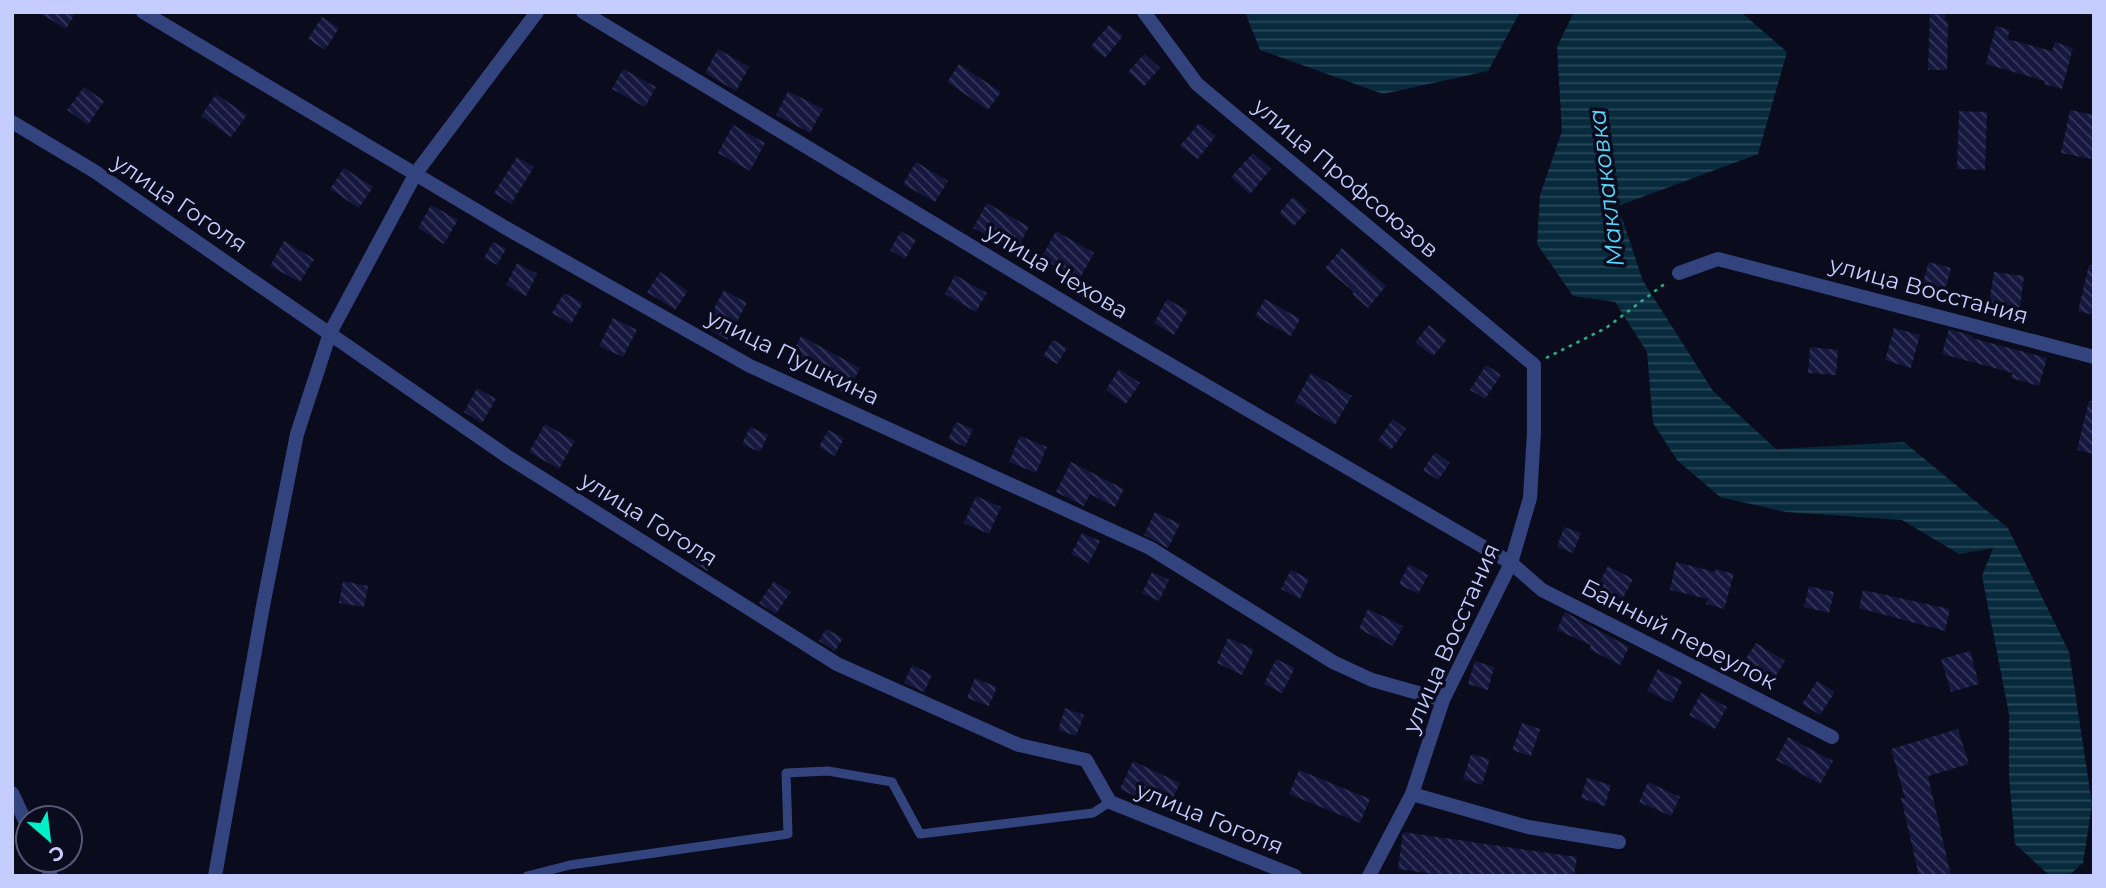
<svg xmlns="http://www.w3.org/2000/svg" width="2106" height="888" font-family="Montserrat,sans-serif">
<style>
.water{fill:url(#water-rules)}
.building{fill:url(#building-back-hatch)}
.lines{fill:none;stroke-linecap:round;stroke-linejoin:round}
.path{stroke:#25b385;stroke-width:2.5;stroke-dasharray:3.5 5;stroke-linecap:butt}
.lane{stroke:#32437e;stroke-width:9}
.street{stroke:#32437e;stroke-width:14}
.labels{text-anchor:middle;dominant-baseline:central;stroke-width:7;stroke-linejoin:round;paint-order:stroke}
.street-label{font-size:23px;fill:#c5cdff;stroke:#0a0b1c}
.water-label{font-size:24px;font-style:italic;fill:#53dcff;stroke:#0a0b1c}
</style>
<defs>
<pattern id="water-rules" width="6" height="5" patternUnits="userSpaceOnUse" patternTransform="scale(1.75)"><rect width="6" height="5" fill="#082a3d"/><path d="M0 2.5h6" fill="none" stroke="#2a485a"/></pattern>
<pattern id="building-back-hatch" width="6" height="6" patternUnits="userSpaceOnUse" patternTransform="scale(1.75)"><rect width="6" height="6" fill="#15173e"/><path d="M-1 5l2 2M0 0l6 6M5-1l2 2" fill="none" stroke="#36385b"/></pattern>
</defs>
<rect width="100%" height="100%" fill="#0a0b1c"/>
<g class="water">
<polygon points="1245,12 1520,12 1488,71 1383,94 1260,50"/>
<polygon points="1574,12 1741,12 1787,52 1758,154 1618,206 1643,281 1713,391 1776,449 1904,442 2008,528 2069,652 2092,804 2083,863 2068,876 2050,876 2015,844 2009,777 2009,714 1982,576 1993,548 1959,554 1902,520 1786,512 1720,497 1677,460 1653,423 1647,352 1615,302 1573,296 1537,244 1540,195 1562,131 1557,47"/>
</g>
<g class="building">
<polygon points="38,12 76,12 66,29"/>
<polygon points="1930,12 1945,12 1945,21 1948,21 1947,70 1928,70"/>
<polygon points="322,17 339,28 325,50 308,39"/>
<polygon points="1109,25 1123,36 1105,58 1091,46"/>
<polygon points="1996,26 2010,30 2007,39 2052,51 2055,42 2073,48 2062,89 2044,84 2045,81 1986,64"/>
<polygon points="718,49 749,67 736,91 705,73"/>
<polygon points="1144,54 1160,68 1144,86 1128,72"/>
<polygon points="959,64 1001,92 988,110 947,82"/>
<polygon points="623,69 656,87 645,107 612,89"/>
<polygon points="84,87 104,101 88,125 67,110"/>
<polygon points="788,91 823,109 810,133 776,115"/>
<polygon points="216,94 247,115 231,137 201,116"/>
<polygon points="2070,110 2094,115 2094,148 2091,159 2061,153"/>
<polygon points="1959,111 1987,112 1985,170 1957,169"/>
<polygon points="1199,123 1216,136 1198,159 1180,146"/>
<polygon points="733,125 765,143 750,171 718,153"/>
<polygon points="1253,153 1271,169 1250,194 1231,177"/>
<polygon points="517,157 534,167 511,204 494,193"/>
<polygon points="916,162 948,181 935,202 903,184"/>
<polygon points="344,168 373,187 359,208 330,189"/>
<polygon points="1293,197 1308,210 1294,226 1279,213"/>
<polygon points="987,203 1029,227 1016,251 973,228"/>
<polygon points="431,205 458,220 444,244 418,228"/>
<polygon points="901,231 916,240 905,259 890,250"/>
<polygon points="1056,231 1094,253 1079,280 1041,258"/>
<polygon points="284,241 314,259 300,282 270,266"/>
<polygon points="493,242 506,249 497,265 484,258"/>
<polygon points="1342,248 1386,286 1368,308 1352,294 1354,292 1325,268"/>
<polygon points="1929,262 1951,268 1944,294 1921,288"/>
<polygon points="517,263 537,274 526,296 506,285"/>
<polygon points="2089,265 2094,265 2094,315 2078,311"/>
<polygon points="660,272 688,291 675,310 647,292"/>
<polygon points="1994,272 2024,276 2020,308 1989,303"/>
<polygon points="955,275 987,293 976,312 945,294"/>
<polygon points="724,290 747,303 727,340 704,327"/>
<polygon points="564,293 583,303 571,324 552,313"/>
<polygon points="1167,299 1188,311 1174,335 1154,323"/>
<polygon points="1265,299 1300,319 1291,336 1255,316"/>
<polygon points="613,318 637,330 623,357 599,346"/>
<polygon points="1429,325 1447,340 1433,356 1415,342"/>
<polygon points="1894,328 1920,335 1911,368 1885,360"/>
<polygon points="1949,329 1973,336 1972,338 2047,358 2039,386 2011,378 2013,373 1942,354"/>
<polygon points="801,336 860,368 846,395 816,379 820,371 791,356"/>
<polygon points="1053,340 1067,348 1057,364 1043,356"/>
<polygon points="1810,347 1838,350 1836,375 1808,373"/>
<polygon points="1486,365 1501,375 1485,399 1470,390"/>
<polygon points="1119,369 1140,383 1126,404 1106,390"/>
<polygon points="1311,373 1352,396 1335,425 1295,402"/>
<polygon points="477,388 496,399 482,423 464,412"/>
<polygon points="2089,401 2094,401 2094,454 2077,450"/>
<polygon points="1393,419 1406,429 1391,450 1378,440"/>
<polygon points="956,422 973,429 965,447 948,439"/>
<polygon points="545,424 575,441 559,469 529,452"/>
<polygon points="750,427 768,435 760,452 742,444"/>
<polygon points="828,430 844,438 835,456 819,447"/>
<polygon points="1020,436 1047,447 1036,473 1009,462"/>
<polygon points="1435,452 1450,463 1438,480 1423,470"/>
<polygon points="1071,462 1124,489 1115,507 1090,494 1084,506 1056,492"/>
<polygon points="976,496 1001,507 989,534 964,523"/>
<polygon points="1155,512 1180,524 1168,548 1144,535"/>
<polygon points="1564,527 1581,533 1573,553 1557,547"/>
<polygon points="1082,533 1100,541 1089,563 1071,554"/>
<polygon points="702,547 717,558 707,571 691,561"/>
<polygon points="1676,562 1715,572 1716,569 1734,574 1724,609 1706,604 1708,599 1670,590"/>
<polygon points="1409,564 1428,575 1418,594 1399,584"/>
<polygon points="1608,566 1633,579 1622,600 1597,587"/>
<polygon points="1291,570 1309,579 1300,599 1281,589"/>
<polygon points="1152,572 1169,580 1159,601 1142,593"/>
<polygon points="343,581 368,586 364,607 339,603"/>
<polygon points="774,581 791,592 776,614 759,603"/>
<polygon points="1809,586 1834,592 1829,613 1804,607"/>
<polygon points="1863,590 1950,609 1945,631 1859,608"/>
<polygon points="1368,609 1403,626 1393,646 1359,629"/>
<polygon points="1565,612 1629,647 1620,665 1589,649 1591,645 1557,630"/>
<polygon points="826,629 843,638 835,651 819,641"/>
<polygon points="1228,638 1254,649 1242,675 1217,663"/>
<polygon points="1756,643 1785,661 1769,687 1739,669"/>
<polygon points="1970,651 1979,684 1951,692 1941,659"/>
<polygon points="1276,659 1295,668 1282,693 1264,684"/>
<polygon points="1475,661 1494,667 1488,690 1468,684"/>
<polygon points="912,665 932,675 924,692 904,683"/>
<polygon points="1658,669 1682,681 1672,703 1647,691"/>
<polygon points="975,678 997,687 989,706 967,698"/>
<polygon points="1817,681 1835,692 1820,715 1802,704"/>
<polygon points="1701,693 1727,707 1715,729 1689,715"/>
<polygon points="1065,708 1084,715 1076,736 1058,730"/>
<polygon points="1522,723 1540,729 1531,756 1512,750"/>
<polygon points="1958,729 1969,764 1928,776 1951,876 1919,876 1901,798 1905,798 1891,749"/>
<polygon points="1788,737 1833,761 1820,784 1776,760"/>
<polygon points="1471,754 1490,759 1482,785 1463,779"/>
<polygon points="1133,761 1180,783 1167,811 1120,789"/>
<polygon points="1299,770 1370,799 1360,823 1289,794"/>
<polygon points="1587,778 1611,785 1605,806 1581,798"/>
<polygon points="1648,782 1680,797 1671,816 1639,802"/>
<polygon points="1403,832 1577,857 1574,876 1447,876 1398,869"/>
</g>
<g class="lines">
<polyline class="path" points="1546,358 1606,328 1667,282"/>
<polyline class="lane" points="527,876 570,865 788,834 786,773 828,771 892,782 920,834 1093,813 1110,802"/>
<g class="street">
<polyline points="143,12 506,228 750,366 1150,548 1333,662 1372,680 1443,700"/>
<polyline points="583,12 1092,319 1511,563 1542,590 1832,737"/>
<polyline points="1144,12 1197,84 1534,365 1534,432 1530,498 1511,563 1443,700 1412,794 1369,876"/>
<polyline points="12,122 94,171 508,457 837,664 1019,745 1086,760 1110,802 1295,876"/>
<polyline points="1679,273 1718,259 2094,357"/>
<polyline points="12,793 28,827"/>
<polyline points="1412,794 1528,827 1619,842"/>
<polyline points="44,860 51,876"/>
<polyline points="215,876 263,606 297,434 330,333 416,173 537,12"/>
</g>
</g>
<g class="labels">
<g class="street-label">
<text transform="translate(1346 178) rotate(40)">улица Профсоюзов</text>
<text transform="translate(180 203) rotate(34)">улица Гоголя</text>
<text transform="translate(1057 271) rotate(31)">улица Чехова</text>
<text transform="translate(1929 290) rotate(15)">улица Восстания</text>
<text transform="translate(793 357) rotate(26)">улица Пушкина</text>
<text transform="translate(649 519) rotate(32)">улица Гоголя</text>
<text transform="translate(1679 634) rotate(27)">Банный переулок</text>
<text transform="translate(1451 638) rotate(-66)">улица Восстания</text>
<text transform="translate(1210 818) rotate(22)">улица Гоголя</text>
</g>
<g class="water-label">
<text transform="translate(1606 188) rotate(-97)">Маклаковка</text>
</g>
</g>
<rect width="2106" height="888" fill="none" stroke="#c5cdff" stroke-width="28"/>
<g transform="translate(49 839) rotate(152)"><circle r="33" fill="#0a0b1c" stroke="#555977" stroke-width="2"/>
<path d="M0-5L12 26L0 18L-12 26Z" fill="#00f0c9"/>
<text y="-10" font-size="19" font-weight="bold" text-anchor="middle" fill="#c5cdff">С</text>
</g>
</svg>
